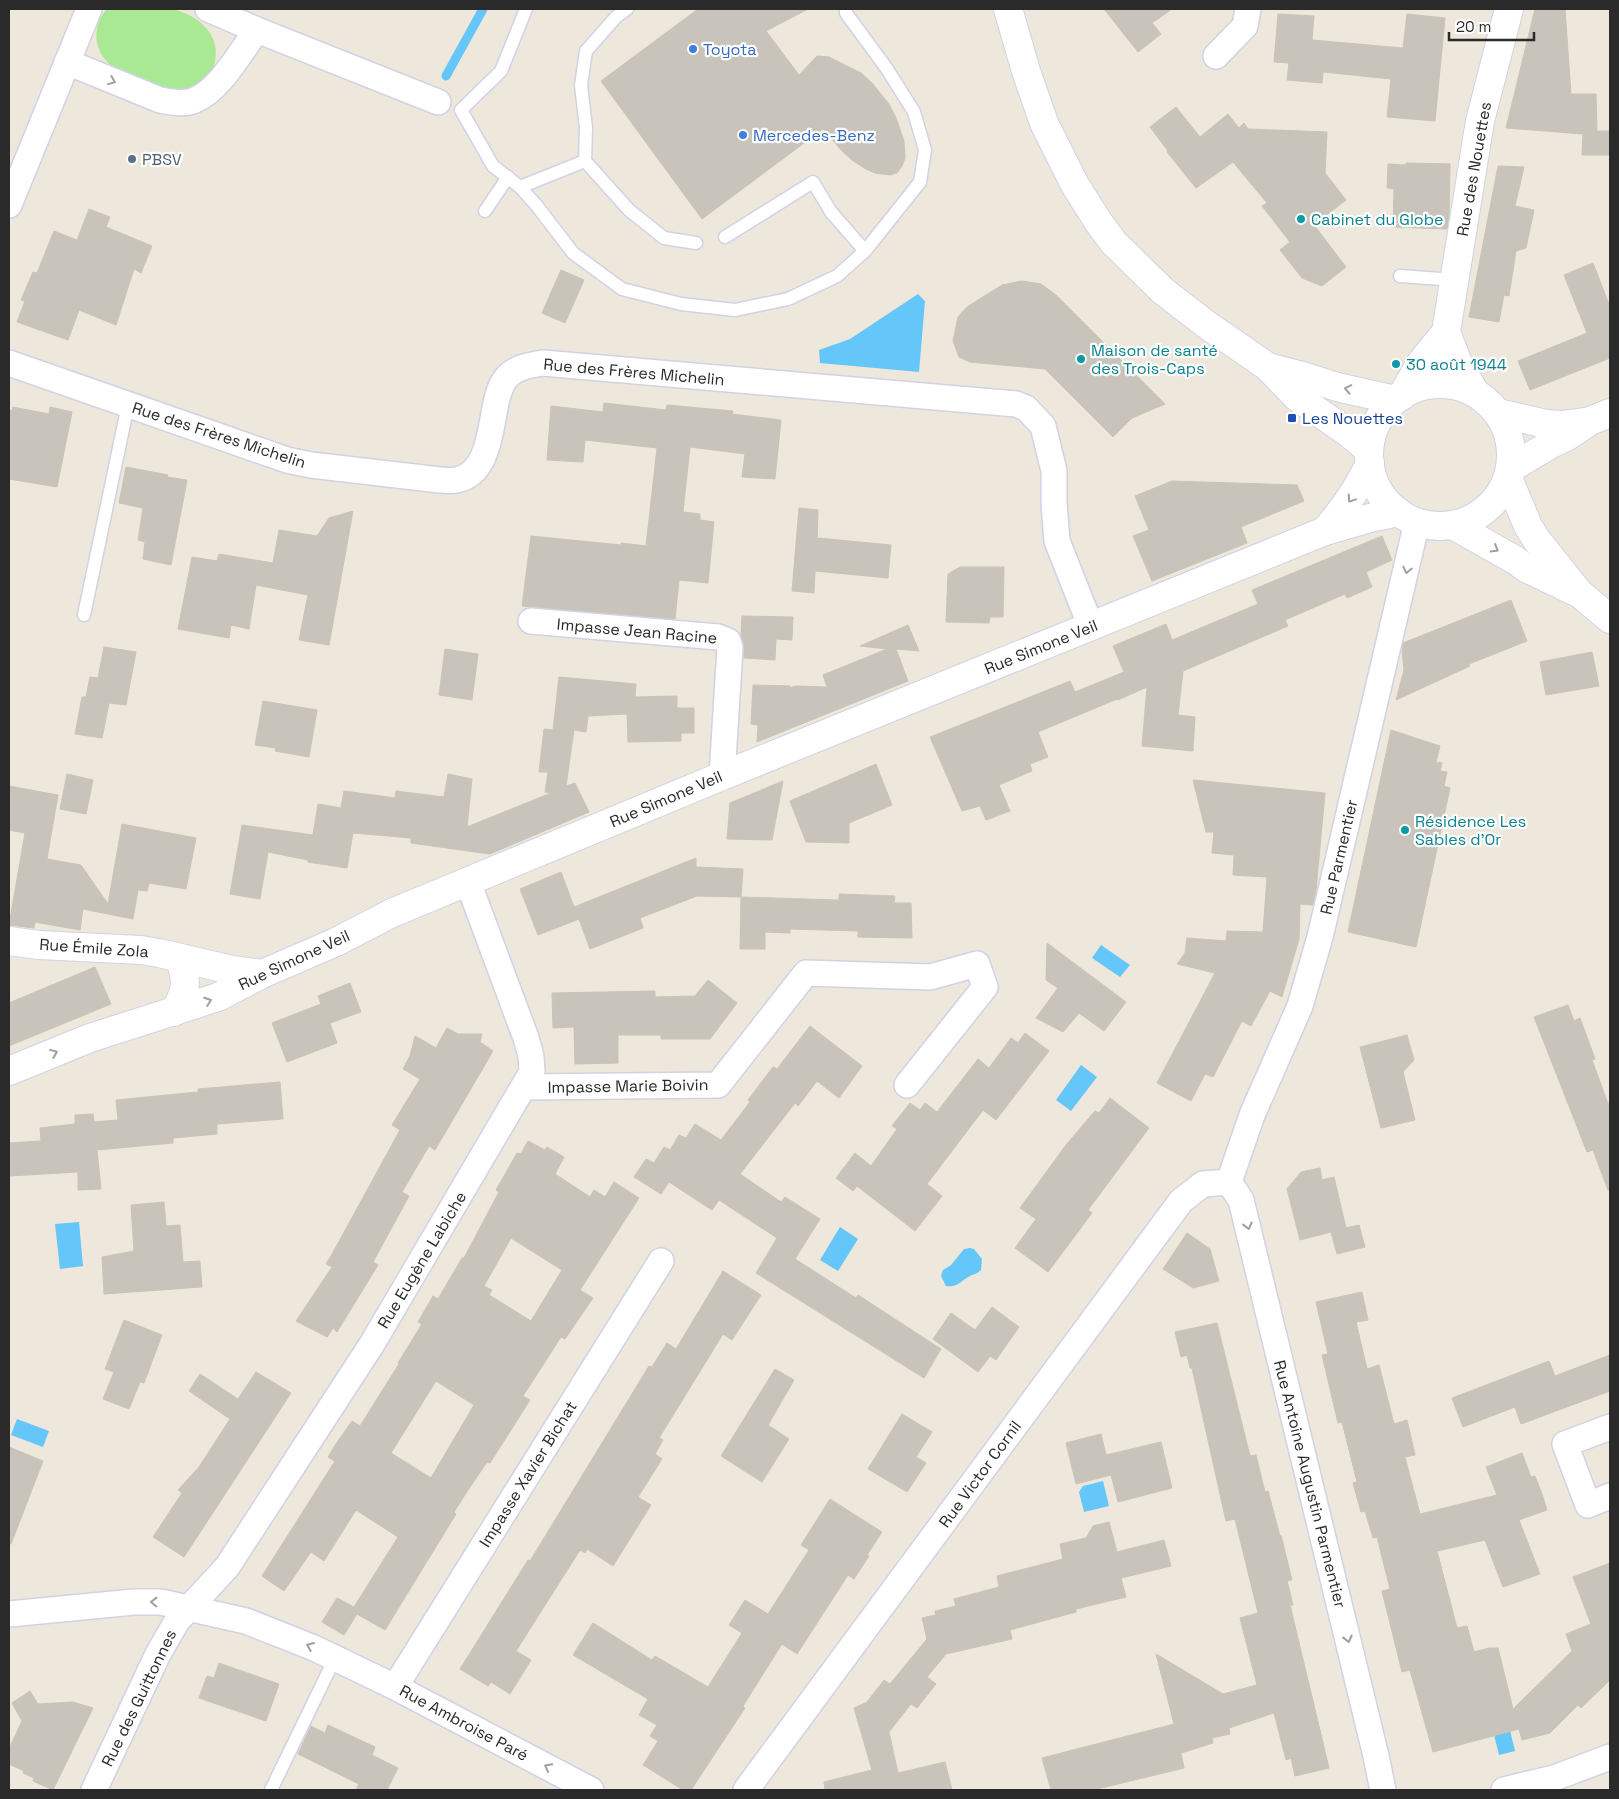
<svg xmlns="http://www.w3.org/2000/svg" width="1619" height="1799" font-family="'Space Grotesk',sans-serif">
<style>
.green{fill:#a9e993}
.water{fill:#65c6f9}
.lines{fill:none;stroke-linecap:round;stroke-linejoin:round}
.stream{stroke:#65c6f9;stroke-width:9}
.building{fill:#c9c4bb;stroke:#c9c4b5;fill-rule:evenodd}
.lane-casing{stroke:#d0d2e5;stroke-width:15}
.street-casing{stroke:#d0d2e5;stroke-width:28}
.secondary-casing{stroke:#d0d2e5;stroke-width:30}
.lane{stroke:#fff;stroke-width:12}
.street{stroke:#fff;stroke-width:25}
.secondary{stroke:#fff;stroke-width:28}
.oneway{stroke:#9f9f9f}
.shop-dot{fill:#3f7fe0;stroke:#fff;stroke-width:2}
.service-dot{fill:#5c6f8a;stroke:#fff;stroke-width:2}
.culture-dot{fill:#0f9aa8;stroke:#fff;stroke-width:2}
.transit-dot{fill:#1a4fb4;stroke:#fff;stroke-width:2}
.labels{text-anchor:middle;dominant-baseline:central;stroke-width:4.5;stroke-linejoin:round;paint-order:stroke}
.shop-label{font-size:16px;fill:#366cbe;stroke:#fff;text-anchor:start}
.service-label{font-size:16px;fill:#4e5e75;stroke:#fff;text-anchor:start}
.street-label{font-size:16px;fill:#2a2a2a;stroke:#fff}
.culture-label{font-size:16px;fill:#0d838f;stroke:#fff;text-anchor:start}
.transit-label{font-size:16px;fill:#164399;stroke:#fff;text-anchor:start}
</style>
<rect width="100%" height="100%" fill="#eee7db"/>
<path class="green" d="M 107,9 C 122,9 137,9 153,9 C 159,9 166,8 172,9 C 199,15 223,36 214,65 C 211,76 199,88 187,90 C 171,93 158,86 143,80 C 134,76 123,73 115,68 C 94,55 90,27 107,9 Z"/>
<g class="water">
<polygon points="918,294 925,301 919,372 820,363 819,350 850,339"/>
<polygon points="1101,945 1130,965 1120,977 1092,958"/>
<polygon points="1081,1065 1097,1077 1071,1111 1056,1100"/>
<polygon points="79,1222 83,1266 60,1269 55,1224"/>
<polygon points="840,1227 858,1239 838,1271 820,1260"/>
<path d="M 970,1248 L 974,1249 L 982,1259 L 981,1270 C 977,1274 974,1274 970,1276 C 960,1281 958,1288 946,1286 L 941,1276 L 943,1270 L 951,1265 L 964,1249 Z"/>
<polygon points="17,1419 49,1431 43,1447 11,1435"/>
<polygon points="1103,1481 1109,1506 1084,1512 1079,1492 1083,1486"/>
<polygon points="1505,1710 1515,1751 1499,1755 1489,1714"/>
</g>
<g class="lines">
<polyline class="stream" points="446,76 483,9"/>
</g>
<g class="building">
<polygon points="698,9 808,9 766,31 799,75 817,56 829,57 861,73 872,83 889,104 896,118 904,141 905,158 902,166 897,173 890,175 875,173 866,169 852,160 842,151 823,129 702,219 601,81"/>
<polygon points="1104,9 1172,9 1152,23 1161,34 1138,52"/>
<polygon points="1535,9 1565,9 1571,94 1596,94 1597,131 1610,131 1610,155 1582,155 1583,134 1506,128"/>
<polygon points="1278,14 1314,16 1312,40 1403,48 1407,14 1445,18 1435,121 1387,117 1391,79 1323,72 1322,83 1287,80 1289,63 1274,62"/>
<polygon points="1176,107 1200,137 1228,114 1239,128 1244,123 1248,129 1327,132 1325,173 1346,200 1314,225 1346,267 1322,286 1302,278 1280,250 1290,242 1262,206 1267,203 1233,162 1196,188 1167,152 1168,151 1150,127"/>
<polygon points="1406,163 1450,164 1449,215 1447,229 1393,227 1394,189 1387,188 1388,164 1406,165"/>
<polygon points="1498,166 1524,167 1515,206 1534,210 1526,248 1516,251 1509,296 1504,295 1499,322 1469,317"/>
<polygon points="89,209 110,217 106,227 152,246 141,273 134,269 116,325 79,310 68,340 17,322 25,301 21,300 33,272 37,273 54,231 77,240"/>
<polygon points="1593,263 1610,307 1610,358 1530,390 1518,361 1587,333 1564,275"/>
<polygon points="561,270 584,280 565,323 542,313"/>
<polygon points="1022,281 1041,284 1056,295 1165,404 1132,418 1113,437 1045,369 970,362 959,357 953,341 958,317 967,307 1002,285"/>
<polygon points="604,403 666,410 667,405 733,411 732,414 781,420 775,479 742,477 745,454 690,447 683,512 700,514 700,520 714,522 708,583 679,580 675,619 522,606 531,536 621,545 621,543 646,546 657,448 585,440 583,462 547,460 551,406 603,412"/>
<polygon points="13,407 49,414 50,407 72,412 57,487 9,479 9,410 12,411"/>
<polygon points="126,467 168,475 167,477 187,480 171,565 143,559 145,542 138,540 143,508 119,503"/>
<polygon points="1172,481 1297,485 1304,501 1241,527 1247,543 1152,581 1133,536 1149,530 1135,496"/>
<polygon points="799,508 818,510 817,540 818,538 891,545 888,578 815,571 814,593 792,591"/>
<polygon points="353,511 329,645 299,640 308,595 256,585 249,629 231,625 229,638 178,629 192,557 217,561 219,554 273,563 279,530 317,536 329,518"/>
<polygon points="1382,536 1392,560 1366,572 1372,587 1347,598 1345,594 1285,620 1288,626 1183,671 1178,715 1195,717 1193,751 1142,746 1147,687 1118,700 1117,699 1038,732 1048,757 1030,764 1032,771 999,785 1010,811 986,820 980,806 962,811 930,737 1070,681 1075,692 1124,672 1113,646 1166,624 1172,640 1258,604 1252,590"/>
<polygon points="960,567 1004,567 1003,617 990,617 989,623 946,622 948,574"/>
<polygon points="1511,600 1527,641 1469,664 1470,666 1396,700 1404,670 1402,649 1403,643"/>
<polygon points="742,616 793,617 792,640 776,639 775,660 744,658 744,644 741,636"/>
<polygon points="908,625 919,651 896,649 908,681 757,742 758,725 751,724 753,685 790,686 790,688 796,686 827,687 823,675 887,649 860,646"/>
<polygon points="104,647 136,652 126,705 109,703 102,738 75,734 82,697 86,697 90,677 98,678"/>
<polygon points="445,649 478,654 472,700 439,695"/>
<polygon points="1592,652 1599,686 1546,695 1540,662"/>
<polygon points="559,677 636,684 635,697 677,696 677,708 694,708 694,733 681,733 681,741 628,742 627,714 588,716 586,732 574,730 566,786 575,783 589,812 490,854 411,843 411,838 353,833 347,868 308,862 308,860 268,852 260,899 230,894 242,825 313,835 318,804 341,808 344,791 395,798 396,791 444,797 448,774 472,779 467,827 551,793 545,792 548,772 539,772 544,729 553,730"/>
<polygon points="263,701 317,710 309,757 275,751 276,748 255,745"/>
<polygon points="1391,730 1440,746 1436,762 1442,763 1440,771 1447,772 1444,786 1450,788 1416,947 1348,932"/>
<polygon points="876,764 892,805 849,823 849,843 806,842 790,801"/>
<polygon points="67,774 93,780 86,814 60,809"/>
<polygon points="1193,780 1325,793 1316,890 1313,905 1300,904 1299,939 1282,997 1270,991 1251,1026 1242,1021 1213,1077 1205,1074 1191,1101 1157,1083 1215,973 1177,964 1185,953 1187,938 1226,941 1227,931 1263,932 1267,877 1233,875 1234,855 1212,853 1214,832 1206,832"/>
<polygon points="783,781 772,840 727,839 730,803"/>
<polygon points="9,786 58,795 47,859 81,865 108,904 122,824 196,838 186,889 149,883 147,891 138,890 133,919 83,909 80,930 35,922 34,928 9,925 25,833 9,830"/>
<polygon points="696,858 696,867 743,869 741,897 697,896 640,918 643,928 590,949 579,919 538,935 520,889 561,872 574,907"/>
<polygon points="839,894 895,896 894,903 911,903 912,938 858,937 858,931 790,929 790,933 765,932 765,949 740,949 741,897 839,900"/>
<polygon points="1047,943 1126,1002 1104,1031 1079,1013 1063,1032 1036,1018 1058,988 1046,980"/>
<polygon points="95,967 111,1004 9,1046 9,1003"/>
<polygon points="708,980 737,1003 710,1039 661,1039 661,1035 618,1035 618,1063 575,1064 574,1027 553,1028 552,993 655,991 655,997 695,996"/>
<polygon points="350,983 361,1012 330,1023 337,1043 287,1062 272,1023 321,1004 318,996"/>
<polygon points="1568,1005 1574,1021 1580,1018 1595,1059 1592,1060 1610,1109 1610,1190 1608,1190 1593,1150 1587,1152 1534,1017"/>
<polygon points="810,1026 862,1066 839,1098 817,1081 798,1106 795,1103 740,1174 781,1202 785,1197 820,1219 795,1259 856,1298 858,1295 941,1349 924,1378 756,1273 777,1238 719,1200 712,1210 669,1182 661,1194 634,1177 646,1159 654,1163 664,1147 670,1150 679,1135 686,1138 695,1124 721,1140 750,1102 748,1100 773,1067 777,1069"/>
<polygon points="447,1028 458,1034 482,1034 480,1042 493,1051 435,1150 429,1146 402,1192 409,1196 373,1262 378,1265 337,1332 333,1328 327,1337 296,1321 332,1267 326,1264 331,1256 400,1130 392,1125 420,1079 403,1069 410,1056 415,1036 436,1048"/>
<polygon points="1025,1033 1049,1051 996,1120 983,1110 927,1184 942,1196 915,1231 857,1186 853,1191 836,1178 855,1153 871,1166 897,1129 892,1126 910,1103 920,1110 925,1103 937,1112 978,1059 989,1068 1011,1038 1018,1043"/>
<polygon points="1407,1035 1414,1060 1403,1072 1415,1120 1381,1128 1360,1047"/>
<polygon points="280,1082 283,1119 217,1124 217,1134 173,1138 173,1143 97,1150 101,1189 78,1190 78,1172 9,1176 9,1143 41,1141 40,1128 75,1124 75,1115 93,1114 94,1122 118,1120 116,1100 198,1092 198,1089"/>
<polygon points="1110,1098 1149,1128 1088,1210 1092,1213 1048,1272 1015,1248 1036,1219 1020,1208 1066,1145 1095,1111 1099,1113"/>
<path d="M 528,1141 L 545,1150 L 547,1147 L 564,1157 L 555,1174 L 590,1197 L 594,1190 L 605,1197 L 614,1182 L 639,1198 L 580,1290 L 593,1298 L 565,1339 L 561,1337 L 523,1396 L 530,1400 L 490,1463 L 487,1462 L 468,1490 L 454,1512 L 456,1514 L 385,1630 L 357,1614 L 344,1635 L 322,1622 L 337,1598 L 354,1607 L 398,1537 L 356,1510 L 324,1561 L 311,1552 L 284,1591 L 262,1576 L 335,1461 L 328,1457 L 336,1444 L 352,1421 L 360,1426 L 399,1364 L 398,1363 L 422,1324 L 418,1322 L 433,1296 L 438,1299 L 462,1258 L 464,1258 L 499,1192 L 496,1190 L 517,1153 L 521,1154 ZM 511,1238 L 562,1270 L 531,1321 L 489,1295 L 492,1290 L 484,1286 ZM 436,1381 L 474,1405 L 431,1478 L 391,1453 Z"/>
<polygon points="1320,1168 1322,1180 1334,1177 1346,1228 1359,1225 1365,1247 1337,1254 1331,1232 1300,1240 1287,1189 1301,1172"/>
<polygon points="164,1202 166,1226 180,1225 183,1262 200,1261 202,1287 104,1294 102,1257 134,1251 131,1205"/>
<polygon points="1187,1233 1210,1249 1219,1281 1193,1288 1163,1269"/>
<polygon points="723,1271 761,1295 732,1340 723,1334 659,1438 663,1440 655,1454 662,1459 638,1497 651,1505 613,1566 587,1549 585,1553 580,1550 516,1651 531,1660 510,1694 491,1682 488,1686 460,1669 528,1560 530,1561 649,1366 652,1367 667,1343 676,1349"/>
<polygon points="1362,1292 1368,1320 1356,1322 1367,1369 1379,1365 1394,1424 1407,1420 1415,1455 1405,1457 1420,1514 1497,1495 1486,1467 1522,1453 1531,1477 1535,1476 1542,1494 1547,1510 1519,1520 1540,1574 1503,1587 1485,1540 1437,1551 1457,1628 1467,1626 1474,1652 1489,1648 1498,1648 1513,1709 1572,1651 1566,1634 1591,1624 1573,1577 1610,1563 1610,1680 1581,1708 1578,1705 1550,1733 1522,1740 1519,1729 1433,1752 1410,1670 1402,1672 1382,1591 1390,1589 1377,1537 1373,1538 1365,1511 1361,1512 1353,1483 1357,1482 1342,1422 1338,1423 1322,1355 1328,1354 1316,1302"/>
<polygon points="992,1307 1019,1327 996,1360 990,1356 978,1372 933,1339 951,1313 975,1330"/>
<polygon points="124,1320 162,1335 144,1383 140,1382 129,1409 103,1399 114,1372 105,1369"/>
<polygon points="1217,1323 1250,1456 1256,1455 1265,1492 1268,1491 1280,1536 1281,1535 1292,1580 1287,1581 1293,1605 1290,1605 1329,1768 1295,1776 1291,1758 1286,1760 1274,1713 1229,1728 1230,1734 1212,1738 1213,1743 1181,1753 1184,1768 1093,1790 1051,1790 1042,1758 1174,1724 1156,1654 1223,1694 1257,1685 1240,1618 1258,1613 1235,1519 1226,1521 1192,1368 1190,1368 1187,1355 1181,1357 1175,1332"/>
<polygon points="1610,1355 1610,1391 1521,1424 1515,1407 1463,1427 1452,1398 1549,1361 1555,1376"/>
<polygon points="775,1369 794,1380 768,1425 789,1439 762,1482 721,1456"/>
<polygon points="256,1372 291,1393 184,1557 153,1537 182,1493 178,1490 199,1467 230,1419 189,1391 200,1374 238,1399"/>
<polygon points="902,1414 932,1432 916,1457 926,1463 907,1492 868,1469"/>
<polygon points="1101,1434 1106,1455 1161,1442 1172,1488 1118,1502 1111,1475 1076,1484 1066,1443"/>
<polygon points="9,1447 43,1461 11,1544 9,1544"/>
<polygon points="830,1499 882,1532 867,1555 869,1556 854,1579 848,1575 797,1654 782,1644 743,1706 745,1708 691,1790 683,1790 643,1765 658,1741 650,1736 657,1725 639,1715 648,1699 573,1655 593,1623 652,1660 655,1656 708,1687 742,1633 729,1625 745,1600 768,1614 809,1550 801,1545"/>
<polygon points="1109,1522 1117,1552 1164,1540 1171,1566 1121,1578 1126,1597 1076,1609 1076,1612 1010,1630 1012,1639 946,1654 927,1677 936,1684 917,1708 911,1704 889,1732 898,1773 945,1762 952,1790 825,1790 824,1782 872,1770 854,1708 867,1702 884,1680 890,1684 927,1639 922,1618 936,1615 935,1611 956,1606 954,1599 999,1587 997,1576 1063,1559 1060,1544 1086,1538 1093,1526"/>
<polygon points="219,1663 279,1684 266,1721 199,1698 207,1676 214,1678"/>
<polygon points="30,1691 38,1704 73,1702 93,1708 53,1790 33,1781 34,1778 23,1773 24,1771 9,1764 9,1749 22,1721 12,1703"/>
<polygon points="328,1725 375,1747 372,1755 398,1768 387,1790 356,1790 359,1784 298,1754 311,1726 325,1733"/>
</g>
<g class="lines">
<g class="lane-casing">
<g id="lane">
<polyline points="526,9 501,71 461,110 493,166 520,187 537,206 573,253 622,289 681,304 735,310 788,299 837,276 865,251 920,182 925,150 914,112 887,69 846,13 846,9"/>
<polyline points="627,9 616,17 586,51 581,85 586,128 585,161 629,210 664,238 696,243"/>
<polyline points="520,187 585,161"/>
<polyline points="485,211 508,177"/>
<polyline points="725,237 813,182 831,212 865,251"/>
<polyline points="1400,276 1455,280"/>
<polyline points="84,615 128,405"/>
<polyline points="271,1790 335,1658"/>
</g>
</g>
<g class="street-casing">
<g id="street">
<polyline points="208,9 257,30 438,102"/>
<polyline points="1216,56 1245,26 1248,9"/>
<path d="M 67,62 L 160,100 C 171,102 185,105 195,100 C 220,90 241,51 257,30"/>
<polyline points="9,205 89,9"/>
<path d="M 9,363 L 287,460 L 311,465 L 440,480 C 445,480 451,481 456,480 C 487,475 490,433 495,408 C 497,397 500,384 508,376 C 517,367 530,365 543,363 L 1016,404 L 1026,408 L 1043,426 L 1054,471 L 1054,503 L 1057,541 L 1091,627"/>
<polyline points="531,621 718,637 728,641 730,648 722,776"/>
<polyline points="524,1087 718,1085 806,973 930,977 977,964 985,987 907,1085"/>
<polyline points="1229,1182 1252,1115 1300,1006 1320,937 1417,522"/>
<polyline points="1229,1182 1241,1200 1376,1756 1383,1790"/>
<polyline points="1610,1427 1565,1444 1588,1505 1610,1496"/>
<polyline points="9,1614 134,1602 161,1602 246,1621 314,1648 395,1687 591,1790"/>
<polyline points="395,1687 661,1261"/>
<polyline points="94,1790 158,1654 177,1621 227,1567 372,1344 532,1072 531,1056 526,1038 468,882"/>
<polyline points="746,1790 1181,1201 1203,1184 1229,1182"/>
<polyline points="1504,1790 1554,1778 1610,1757"/>
</g>
</g>
<g class="secondary-casing">
<g id="secondary">
<polyline points="1008,9 1026,71 1044,123 1075,185 1099,223 1114,243 1163,291 1207,325 1268,367 1297,397 1350,434 1369,450"/>
<polyline points="1446,332 1458,363 1475,393"/>
<polyline points="1268,367 1306,377 1337,387 1395,400"/>
<circle cx="1440" cy="455" r="71"/>
<polyline points="1402,396 1420,364 1446,332 1480,121 1509,9"/>
<polyline points="1498,413 1546,424 1562,425 1584,422"/>
<polyline points="1511,468 1551,444 1566,437 1590,421 1610,413"/>
<polyline points="1508,478 1528,526 1536,539 1579,593 1610,619"/>
<polyline points="1453,525 1515,560 1526,568 1574,591"/>
<path d="M 1325,531 C 1344,509 1358,489 1370,463"/>
<polyline points="9,941 39,945 141,950 159,953 232,970 262,974"/>
<path d="M 174,1012 C 187,991 188,980 179,958"/>
<polyline points="9,1071 90,1038 218,997 262,974 336,942 392,913 722,776 1325,531 1370,518 1398,512"/>
</g>
</g>
<use href="#lane" class="lane"/>
<use href="#street" class="street"/>
<use href="#secondary" class="secondary"/>
</g>
<defs><path id="oneway-chevron" d="M-2-3.5L2.5 0L-2 3.5" fill="none" stroke-width="1.6" stroke-linecap="round" stroke-linejoin="round" transform="scale(1.25)"/></defs>
<g class="oneway">
<use href="#oneway-chevron" transform="translate(112 81) rotate(22)"/>
<use href="#oneway-chevron" transform="translate(1348 389) rotate(-169)"/>
<use href="#oneway-chevron" transform="translate(1351 499) rotate(124)"/>
<use href="#oneway-chevron" transform="translate(1495 549) rotate(31)"/>
<use href="#oneway-chevron" transform="translate(1407 570) rotate(103)"/>
<use href="#oneway-chevron" transform="translate(208 1001) rotate(-20)"/>
<use href="#oneway-chevron" transform="translate(54 1053) rotate(-22)"/>
<use href="#oneway-chevron" transform="translate(1248 1226) rotate(76)"/>
<use href="#oneway-chevron" transform="translate(154 1602) rotate(-179)"/>
<use href="#oneway-chevron" transform="translate(1348 1639) rotate(76)"/>
<use href="#oneway-chevron" transform="translate(310 1646) rotate(-157)"/>
<use href="#oneway-chevron" transform="translate(548 1767) rotate(-152)"/>
</g>
<g class="shop-dot">
<circle cx="693" cy="49" r="5"/>
<circle cx="743" cy="135" r="5"/>
</g>
<circle class="service-dot" cx="132" cy="159" r="5"/>
<g class="culture-dot">
<circle cx="1301" cy="219" r="5"/>
<circle cx="1081" cy="359" r="5"/>
<circle cx="1396" cy="364" r="5"/>
<circle cx="1405" cy="830" r="5"/>
</g>
<rect class="transit-dot" x="1287" y="413" width="10" height="10" rx="2.5"/>
<g class="labels">
<g class="shop-label">
<text x="703" y="49">Toyota</text>
<text x="753" y="135">Mercedes-Benz</text>
</g>
<g class="service-label">
<text x="142" y="159">PBSV</text>
</g>
<g class="street-label">
<text transform="translate(1474 169) rotate(-80)">Rue des Nouettes</text>
<text transform="translate(634 372) rotate(5)">Rue des Frères Michelin</text>
<text transform="translate(219 435) rotate(18)">Rue des Frères Michelin</text>
<text transform="translate(637 631) rotate(5)">Impasse Jean Racine</text>
<text transform="translate(1041 647) rotate(-22)">Rue Simone Veil</text>
<text transform="translate(666 799) rotate(-23)">Rue Simone Veil</text>
<text transform="translate(1339 857) rotate(-77)">Rue Parmentier</text>
<text transform="translate(94 948) rotate(4)">Rue Émile Zola</text>
<text transform="translate(294 960) rotate(-25)">Rue Simone Veil</text>
<text transform="translate(628 1086) rotate(-1)">Impasse Marie Boivin</text>
<text transform="translate(422 1260) rotate(-59)">Rue Eugène Labiche</text>
<text transform="translate(528 1474) rotate(-58)">Impasse Xavier Bichat</text>
<text transform="translate(980 1474) rotate(-54)">Rue Victor Cornil</text>
<text transform="translate(1310 1484) rotate(76)">Rue Antoine Augustin Parmentier</text>
<text transform="translate(139 1698) rotate(-64)">Rue des Guittonnes</text>
<text transform="translate(464 1723) rotate(28)">Rue Ambroise Paré</text>
</g>
<g class="culture-label">
<text x="1311" y="219">Cabinet du Globe</text>
<text x="1091" y="350">Maison de santé<tspan x="1091" dy="18">des Trois-Caps</tspan></text>
<text x="1406" y="364">30 août 1944</text>
<text x="1415" y="821">Résidence Les<tspan x="1415" dy="18">Sables d'Or</tspan></text>
</g>
<g class="transit-label">
<text x="1302" y="418">Les Nouettes</text>
</g>
</g>
<rect width="1619" height="1799" fill="none" stroke="#2a2a2a" stroke-width="20"/>
<path d="M1449 32v8h85v-8" fill="none" stroke="#2a2a2a" stroke-width="2.5"/>
<text x="1456" y="32" font-size="15" fill="#2a2a2a" stroke="#ffffff" stroke-width="4" paint-order="stroke">20 m</text>
</svg>
